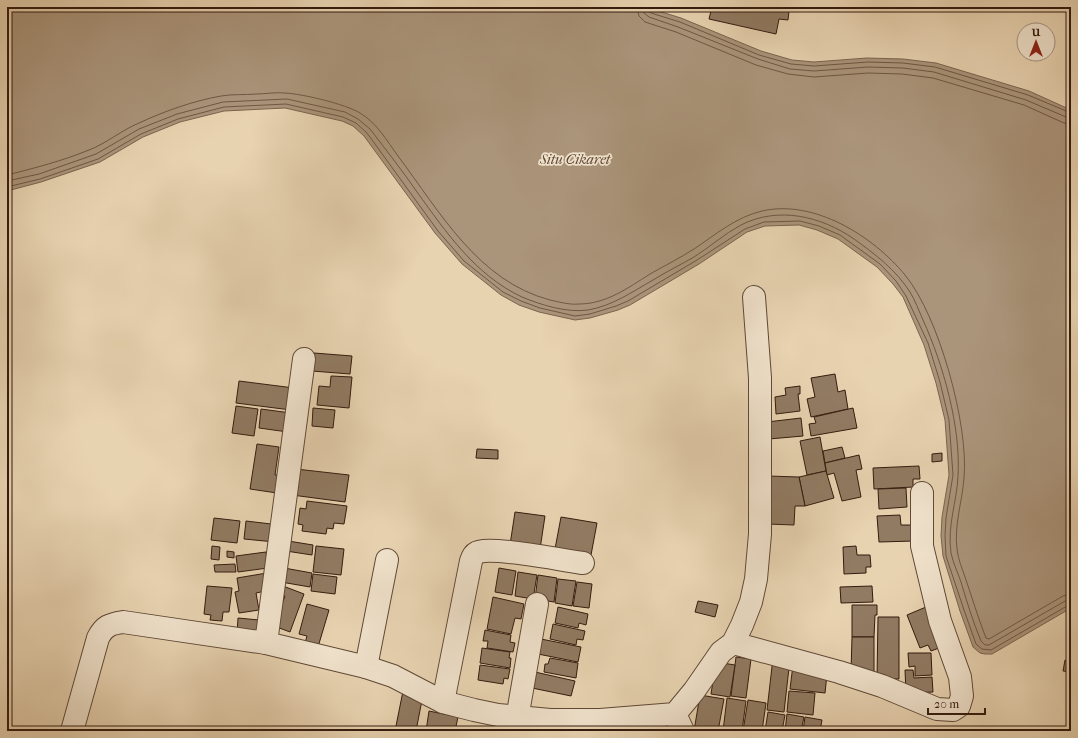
<svg xmlns="http://www.w3.org/2000/svg" width="1078" height="738" font-family="'IM FELL French Canon',serif">
<style>
.water{fill:#aa947a;stroke:#7a644f}
.lines{fill:none;stroke-linecap:round;stroke-linejoin:round}
.shore{stroke:#6e5844;stroke-width:1}
.building{fill:#917b63;stroke:#331b0e}
.minor-casing{stroke:#604937;stroke-width:24}
.minor{stroke:#f0e2cc;stroke-width:22}
.labels{text-anchor:middle;dominant-baseline:central;stroke-width:3.5;stroke-linejoin:round;paint-order:stroke}
.water-label{font-size:14px;font-style:italic;fill:#5d4534;stroke:#f0e2cc}
</style>
<rect width="100%" height="100%" fill="#e8d3b1"/>
<filter id="stains"><feTurbulence type="fractalNoise" baseFrequency=".005" numOctaves="4"/><feColorMatrix values="0 0 0 0 .2 0 0 0 0 .09 0 0 0 0 .02 0 0 0 .5 -.17"/></filter>
<radialGradient id="worn" r=".72"><stop offset=".6" stop-color="#630" stop-opacity="0"/><stop offset="1" stop-color="#630" stop-opacity=".3"/></radialGradient>
<polygon class="water" points="7,7 645,7 681,18 761,51 792,60 814,62 867,58 903,59 936,63 1029,91 1071,110 1071,608 992,654 985,654 980,653 973,647 960,611 943,556 941,536 942,517 949,475 945,420 936,383 924,345 903,297 893,284 877,267 838,239 817,230 799,225 765,226 747,232 699,264 630,305 618,310 590,318 575,320 539,312 519,305 501,295 462,264 435,233 364,136 353,126 342,121 285,108 224,111 180,122 143,137 100,162 41,182 7,191"/>
<g class="lines">
<g class="shore">
<polyline points="637,7 639,16 645,22 676,32 756,65 788,74 814,77 868,73 902,74 933,78 1024,105 1064,123 1071,124"/>
<polyline points="643,7 644,13 649,17 678,27 758,59 790,69 814,71 868,67 903,68 934,72 1026,100 1066,117 1071,118"/>
<polyline points="648,7 648,11 651,13 680,22 759,55 791,64 814,66 868,62 903,63 935,67 1028,95 1071,113"/>
<path d="M 7,175 C 35,168 62,161 89,150 C 107,143 122,130 139,123 C 165,111 193,101 221,96 C 232,94 245,95 256,94 C 266,94 275,92 285,93 C 303,94 345,104 360,113 C 377,123 387,141 398,156 C 440,212 478,281 550,300 C 560,302 569,305 579,304 C 606,304 628,288 650,274 C 664,266 680,258 694,249 C 715,235 736,217 762,211 C 814,199 873,236 905,275 C 939,316 969,426 964,478 C 962,503 954,525 957,549 C 958,559 962,568 965,577 C 972,597 978,618 986,638 L 989,639 L 1063,596 L 1071,594"/>
<path d="M 7,181 L 39,174 L 96,154 L 139,129 L 177,114 L 223,102 L 287,99 L 345,112 L 358,119 L 370,129 C 386,150 402,170 417,192 C 446,232 475,275 522,297 C 541,305 567,313 588,310 C 612,306 632,292 653,280 C 666,272 680,265 694,257 C 710,247 724,234 741,225 C 778,206 821,216 854,239 C 875,254 896,270 910,292 C 915,300 919,311 923,320 C 943,364 961,427 958,476 C 957,502 947,525 951,553 C 953,563 958,573 961,582 C 967,602 973,622 981,641 L 985,645 L 989,645 L 1065,601 L 1071,600"/>
<polyline points="7,187 40,179 98,159 141,134 178,119 224,107 286,104 343,117 356,123 367,133 438,231 464,261 503,292 521,301 540,308 575,316 590,314 616,306 628,301 697,260 745,229 764,222 800,221 819,226 840,235 880,264 896,281 906,296 928,343 940,382 949,420 953,475 946,518 945,536 946,556 964,610 976,644 982,649 991,650 1067,606 1071,605"/>
</g>
</g>
<g class="building">
<polygon points="712,7 745,7 759,10 760,7 787,7 786,10 789,11 788,20 779,19 776,34 709,19"/>
<polygon points="314,353 352,356 350,374 312,371"/>
<polygon points="835,374 838,392 845,390 848,409 811,417 807,399 815,397 811,378"/>
<polygon points="331,376 352,377 349,408 317,405 319,386 330,387"/>
<polygon points="239,381 294,388 291,410 236,403"/>
<polygon points="800,386 800,394 798,394 800,411 776,414 775,397 786,395 785,388"/>
<polygon points="236,406 258,409 254,436 232,433"/>
<polygon points="313,408 335,410 333,428 312,426"/>
<polygon points="853,408 857,428 811,436 809,424 816,423 814,417"/>
<polygon points="261,409 291,413 288,432 259,428"/>
<polygon points="801,418 803,436 769,439 767,422"/>
<polygon points="820,437 826,471 807,475 800,441"/>
<polygon points="257,444 279,447 275,475 280,475 277,493 250,489"/>
<polygon points="842,447 845,458 825,463 823,451"/>
<polygon points="477,449 498,450 498,459 476,458"/>
<polygon points="942,453 942,461 932,462 932,454"/>
<polygon points="859,455 862,469 856,470 861,497 842,501 834,473 827,475 825,463"/>
<polygon points="919,466 920,479 913,479 913,487 874,489 873,468"/>
<polygon points="296,469 349,475 345,502 292,495"/>
<polygon points="826,471 834,498 805,506 799,477"/>
<polygon points="768,476 799,477 805,506 795,506 794,525 767,524"/>
<polygon points="906,488 907,507 879,509 878,489"/>
<polygon points="307,501 347,506 344,524 334,523 333,529 327,528 326,534 302,531 303,525 298,524 300,508 306,509"/>
<polygon points="515,512 545,516 540,549 510,545"/>
<polygon points="900,515 901,525 913,525 914,541 879,542 877,516"/>
<polygon points="561,517 597,523 591,555 555,549"/>
<polygon points="214,518 240,521 237,543 211,540"/>
<polygon points="246,521 271,524 275,542 244,539"/>
<polygon points="288,541 313,545 312,555 286,551"/>
<polygon points="212,546 220,547 219,560 211,559"/>
<polygon points="316,546 344,549 341,575 313,572"/>
<polygon points="856,546 857,555 870,555 871,567 866,567 866,573 844,574 843,547"/>
<polygon points="227,551 234,552 234,558 227,557"/>
<polygon points="266,552 268,568 238,572 236,556"/>
<polygon points="235,564 236,572 215,572 214,565"/>
<polygon points="284,568 312,573 310,587 281,582"/>
<polygon points="499,568 516,571 512,595 495,592"/>
<polygon points="518,572 537,575 533,599 515,596"/>
<polygon points="267,573 270,590 256,593 259,610 239,613 235,592 239,591 237,578"/>
<polygon points="313,574 337,577 335,594 311,591"/>
<polygon points="538,575 557,578 554,602 535,599"/>
<polygon points="558,579 576,581 572,606 555,603"/>
<polygon points="577,582 592,584 589,608 573,606"/>
<polygon points="207,586 232,588 229,612 223,612 222,621 210,620 211,615 204,614"/>
<polygon points="283,586 304,594 290,632 274,626 285,596 281,594"/>
<polygon points="872,586 873,602 841,603 840,587"/>
<polygon points="493,597 524,604 521,619 515,618 511,634 487,629"/>
<polygon points="698,601 718,605 715,617 695,612"/>
<polygon points="307,604 329,610 318,647 305,643 307,636 299,634"/>
<polygon points="852,605 877,605 877,615 875,615 874,637 852,637"/>
<polygon points="558,607 588,614 586,625 579,623 578,628 555,623"/>
<polygon points="926,607 942,647 931,651 928,645 920,648 907,615"/>
<polygon points="878,617 899,617 899,679 877,679"/>
<polygon points="238,618 259,620 257,636 237,634"/>
<polygon points="553,624 585,631 583,640 577,639 576,645 550,639"/>
<polygon points="485,630 511,635 510,642 515,643 513,652 487,648 488,641 483,641"/>
<polygon points="852,637 874,637 874,675 851,672"/>
<polygon points="541,639 581,647 578,662 538,654"/>
<polygon points="482,648 510,652 509,658 511,658 510,668 480,663"/>
<polygon points="908,653 931,653 932,675 915,676 915,666 909,667"/>
<polygon points="736,657 751,659 746,698 731,696"/>
<polygon points="550,658 578,663 576,678 544,672 545,664 548,664"/>
<polygon points="773,658 789,668 784,712 767,710"/>
<polygon points="1065,660 1071,661 1071,672 1063,671"/>
<polygon points="716,662 735,665 730,697 711,694"/>
<polygon points="480,665 510,669 508,679 504,678 503,684 478,680"/>
<polygon points="793,665 827,674 825,693 790,689"/>
<polygon points="905,670 913,670 914,678 932,677 933,692 906,693"/>
<polygon points="535,672 575,681 571,696 532,688"/>
<polygon points="403,691 423,695 416,731 395,731"/>
<polygon points="789,691 815,693 813,715 787,712"/>
<polygon points="700,695 724,699 718,731 694,731"/>
<polygon points="727,698 746,701 742,731 723,731"/>
<polygon points="748,700 766,703 762,731 743,731"/>
<polygon points="429,711 458,717 455,731 426,731"/>
<polygon points="768,712 785,715 782,731 765,731"/>
<polygon points="787,714 804,717 801,731 785,731"/>
<polygon points="805,717 822,720 820,731 803,731"/>
<polygon points="627,724 646,725 646,731 626,731"/>
<polygon points="646,725 676,727 676,731 646,731"/>
</g>
<g class="lines">
<g class="minor-casing">
<g id="minor">
<polyline points="266,643 304,359"/>
<polyline points="733,643 839,672 882,686 937,709 953,710 959,706 962,696 960,677 940,621 922,546 922,493"/>
<polyline points="366,667 387,560"/>
<path d="M 443,702 L 471,561 C 472,558 474,554 476,553 C 486,545 567,561 583,563"/>
<polyline points="675,714 683,731"/>
<polyline points="515,730 537,604"/>
<path d="M 72,731 L 98,638 C 104,626 110,624 123,622 L 266,643 L 366,667 L 393,676 L 443,702 L 474,710 L 498,715 L 550,720 L 600,720 L 675,714 L 694,691 L 721,652 L 733,643 L 742,625 L 751,602 L 756,579 L 760,534 L 760,378 L 754,297"/>
</g>
</g>
<use href="#minor" class="minor"/>
</g>
<g class="labels">
<g class="water-label">
<text x="575" y="159">Situ Cikaret</text>
</g>
</g>
<rect width="1078" height="738" fill="none" stroke="#e8d3b1" stroke-width="24"/>
<rect x="8" y="8" width="1062" height="722" fill="none" stroke="#331b0e" stroke-width="2"/>
<rect x="12" y="12" width="1054" height="714" fill="none" stroke="#331b0e"/>
<g transform="translate(1036 42)"><circle r="19" fill="#f0e2cc" stroke="#a49280"/>
<path d="M0-3L7 15L0 10L-7 15Z" fill="#8f2418"/>
<text y="-6" font-size="11" font-weight="bold" text-anchor="middle" fill="#331b0e">U</text>
</g>
<path d="M928 708v6h57v-6" fill="none" stroke="#331b0e" stroke-width="2"/>
<text x="934" y="708" font-size="12" fill="#331b0e" stroke="#f0e2cc" stroke-width="3" paint-order="stroke">20 m</text>
<rect width="100%" height="100%" filter="url(#stains)"/>
<rect width="100%" height="100%" fill="url(#worn)"/>
</svg>
